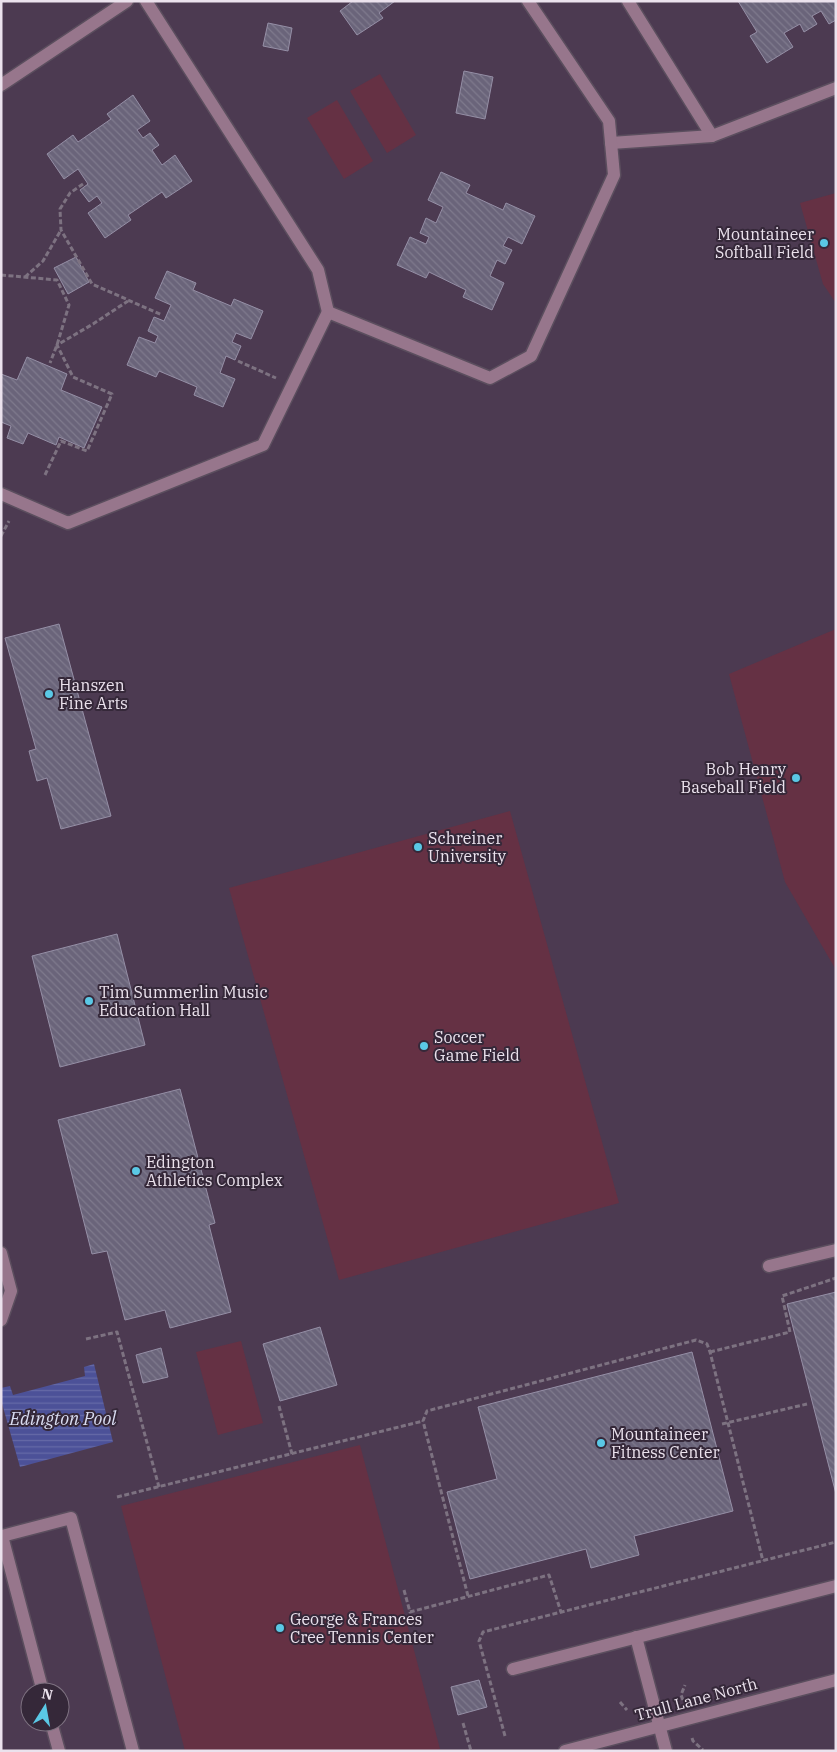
<svg xmlns="http://www.w3.org/2000/svg" width="837" height="1752" font-family="'IBM Plex Serif',serif">
<style>
.built{fill:#4c3a51;fill-rule:evenodd}
.green{fill:#653144}
.water{fill:url(#water-rules)}
.building{fill:url(#building-back-hatch);stroke:#958fa6}
.lines{fill:none;stroke-linecap:round;stroke-linejoin:round}
.minor-casing{stroke:#5b4e5e;stroke-width:15}
.path{stroke:#7d7281;stroke-width:3;stroke-dasharray:5 2.5;stroke-linecap:butt}
.minor{stroke:#97768c;stroke-width:12}
.poi-dot{fill:#5ac8e5;stroke:#352839;stroke-width:2}
.labels{text-anchor:middle;dominant-baseline:central;stroke-width:4;stroke-linejoin:round;paint-order:stroke}
.poi-label{font-size:16px;fill:#ebe2ed;stroke:#352839;text-anchor:start}
.street-label{font-size:16px;fill:#ebe2ed;stroke:#352839}
.water-label{font-size:18px;font-style:italic;fill:#d9dcf1;stroke:#352839}
</style>
<defs>
<pattern id="water-rules" width="6" height="5" patternUnits="userSpaceOnUse" patternTransform="scale(1.25)"><rect width="6" height="5" fill="#4c5198"/><path d="M0 2.5h6" fill="none" stroke="#666aa7"/></pattern>
<pattern id="building-back-hatch" width="6" height="6" patternUnits="userSpaceOnUse" patternTransform="scale(1.25)"><rect width="6" height="6" fill="#6a647a"/><path d="M-1 5l2 2M0 0l6 6M5-1l2 2" fill="none" stroke="#7f7a8d"/></pattern>
</defs>
<rect width="100%" height="100%" fill="#3f3243"/>
<path class="built" d="M 1,1 L 836,1 L 836,1751 L 1,1751 ZM 30,1692 L 60,1692 L 60,1722 L 30,1722 Z"/>
<g class="green">
<polygon points="380,74 416,135 387,153 350,91"/>
<polygon points="337,100 373,161 344,179 307,118"/>
<polygon points="836,193 836,303 823,284 800,203"/>
<polygon points="836,629 836,970 785,882 729,674"/>
<polygon points="510,811 619,1203 339,1280 229,888"/>
<polygon points="241,1341 263,1423 218,1435 196,1352"/>
<polygon points="360,1445 440,1749 434,1751 185,1751 121,1506"/>
</g>
<polygon class="water" points="94,1364 113,1442 20,1467 1,1400 1,1388 10,1386 13,1395 85,1376 84,1367"/>
<g class="building">
<polygon points="353,1 395,1 379,13 383,18 357,35 340,11"/>
<polygon points="738,1 836,1 836,20 829,24 821,11 812,16 817,24 804,32 800,24 784,33 793,47 767,63 750,36 757,32"/>
<polygon points="268,23 292,28 288,51 263,46"/>
<polygon points="464,71 493,77 485,119 456,113"/>
<polygon points="133,95 150,121 137,130 143,138 150,133 159,145 152,150 162,165 175,155 192,181 166,198 162,192 128,215 131,220 105,238 88,213 102,203 97,196 89,202 80,190 88,184 78,169 64,179 47,154 73,135 78,142 111,119 107,114"/>
<polygon points="441,172 470,185 466,193 503,210 506,203 535,216 522,244 508,237 503,246 512,250 505,264 497,260 490,276 504,283 492,310 463,297 466,290 429,272 426,278 397,265 410,237 426,244 429,237 420,233 426,218 436,223 443,207 428,200"/>
<polygon points="76,257 89,282 68,294 54,268"/>
<polygon points="167,271 196,283 193,290 231,306 234,299 263,311 251,339 236,333 232,342 241,346 235,360 226,356 220,373 235,379 223,407 194,395 197,387 159,371 156,377 127,365 139,337 155,343 158,336 148,331 154,317 164,321 171,305 155,298"/>
<polygon points="27,357 67,374 61,390 102,407 84,448 59,437 56,445 28,433 23,444 7,438 11,426 1,422 1,374 17,380"/>
<polygon points="59,624 111,816 61,829 47,778 37,781 29,751 36,749 5,638"/>
<polygon points="117,934 145,1045 60,1067 32,956"/>
<polygon points="180,1089 215,1223 209,1225 231,1312 170,1328 165,1310 125,1320 107,1251 92,1254 58,1120"/>
<polygon points="836,1292 836,1494 787,1304"/>
<polygon points="320,1327 337,1385 280,1401 263,1344"/>
<polygon points="161,1348 168,1377 143,1383 136,1355"/>
<polygon points="692,1352 733,1511 634,1536 639,1555 591,1568 586,1549 470,1579 447,1492 497,1479 478,1407"/>
<polygon points="479,1680 487,1707 458,1715 451,1687"/>
</g>
<g class="lines">
<g class="minor-casing">
<g id="minor">
<polyline points="146,1 318,270 328,312"/>
<polyline points="628,1 712,136"/>
<polyline points="1,85 127,1"/>
<polyline points="611,143 712,136 836,88"/>
<polyline points="1,494 68,523 263,445 328,312 490,378 531,356 614,175 609,121 528,1"/>
<polyline points="1,1253 11,1291 1,1320"/>
<polyline points="769,1266 836,1250"/>
<polyline points="636,1637 666,1751"/>
<polyline points="513,1669 836,1586"/>
<polyline points="43,1692 2,1536 71,1518 133,1751"/>
<polyline points="51,1722 59,1751"/>
<polyline points="565,1751 836,1680"/>
</g>
</g>
<g class="path">
<polyline points="83,184 70,193 60,209 61,230 92,284 162,315"/>
<polyline points="1,275 57,280 69,305 57,345 50,363"/>
<polyline points="25,277 43,261 61,230"/>
<polyline points="238,361 276,378"/>
<polyline points="45,475 61,441 87,451 112,394 73,377 57,345 93,324 128,301"/>
<polyline points="1,536 9,521"/>
<polyline points="86,1339 117,1332 159,1487"/>
<polyline points="710,1352 790,1332 782,1296 836,1278"/>
<polyline points="279,1406 292,1454"/>
<polyline points="722,1424 807,1404"/>
<polyline points="117,1497 423,1421"/>
<polyline points="404,1590 410,1612 549,1575 561,1612"/>
<polyline points="468,1596 423,1421 427,1411 696,1340 707,1344 710,1352 763,1561"/>
<polyline points="683,1700 681,1695 685,1685"/>
<polyline points="620,1702 627,1710"/>
<polyline points="463,1723 471,1751"/>
<polyline points="505,1736 479,1641 483,1632 836,1542"/>
<polyline points="692,1738 693,1741 703,1750"/>
</g>
<use href="#minor" class="minor"/>
</g>
<g class="poi-dot">
<circle cx="824" cy="243" r="5"/>
<circle cx="49" cy="694" r="5"/>
<circle cx="796" cy="778" r="5"/>
<circle cx="418" cy="847" r="5"/>
<circle cx="89" cy="1001" r="5"/>
<circle cx="424" cy="1046" r="5"/>
<circle cx="136" cy="1171" r="5"/>
<circle cx="601" cy="1443" r="5"/>
<circle cx="280" cy="1628" r="5"/>
</g>
<g class="labels">
<g class="poi-label">
<text x="814" y="234" text-anchor="end">Mountaineer<tspan x="814" dy="18">Softball Field</tspan></text>
<text x="59" y="685">Hanszen<tspan x="59" dy="18">Fine Arts</tspan></text>
<text x="786" y="769" text-anchor="end">Bob Henry<tspan x="786" dy="18">Baseball Field</tspan></text>
<text x="428" y="838">Schreiner<tspan x="428" dy="18">University</tspan></text>
<text x="99" y="992">Tim Summerlin Music<tspan x="99" dy="18">Education Hall</tspan></text>
<text x="434" y="1037">Soccer<tspan x="434" dy="18">Game Field</tspan></text>
<text x="146" y="1162">Edington<tspan x="146" dy="18">Athletics Complex</tspan></text>
<text x="611" y="1434">Mountaineer<tspan x="611" dy="18">Fitness Center</tspan></text>
<text x="290" y="1619">George &amp; Frances<tspan x="290" dy="18">Cree Tennis Center</tspan></text>
</g>
<g class="street-label">
<text transform="translate(696 1699) rotate(-15)">Trull Lane North</text>
</g>
<g class="water-label">
<text x="63" y="1418">Edington Pool</text>
</g>
</g>
<rect width="837" height="1752" fill="none" stroke="#ebe2ed" stroke-width="5"/>
<g transform="translate(45 1707) rotate(11)"><circle r="24" fill="#352839" stroke="#7e7281"/>
<path d="M0-4L9 19L0 12L-9 19Z" fill="#5ac8e5"/>
<text y="-8" font-size="14" font-weight="bold" text-anchor="middle" fill="#ebe2ed">N</text>
</g>
</svg>
